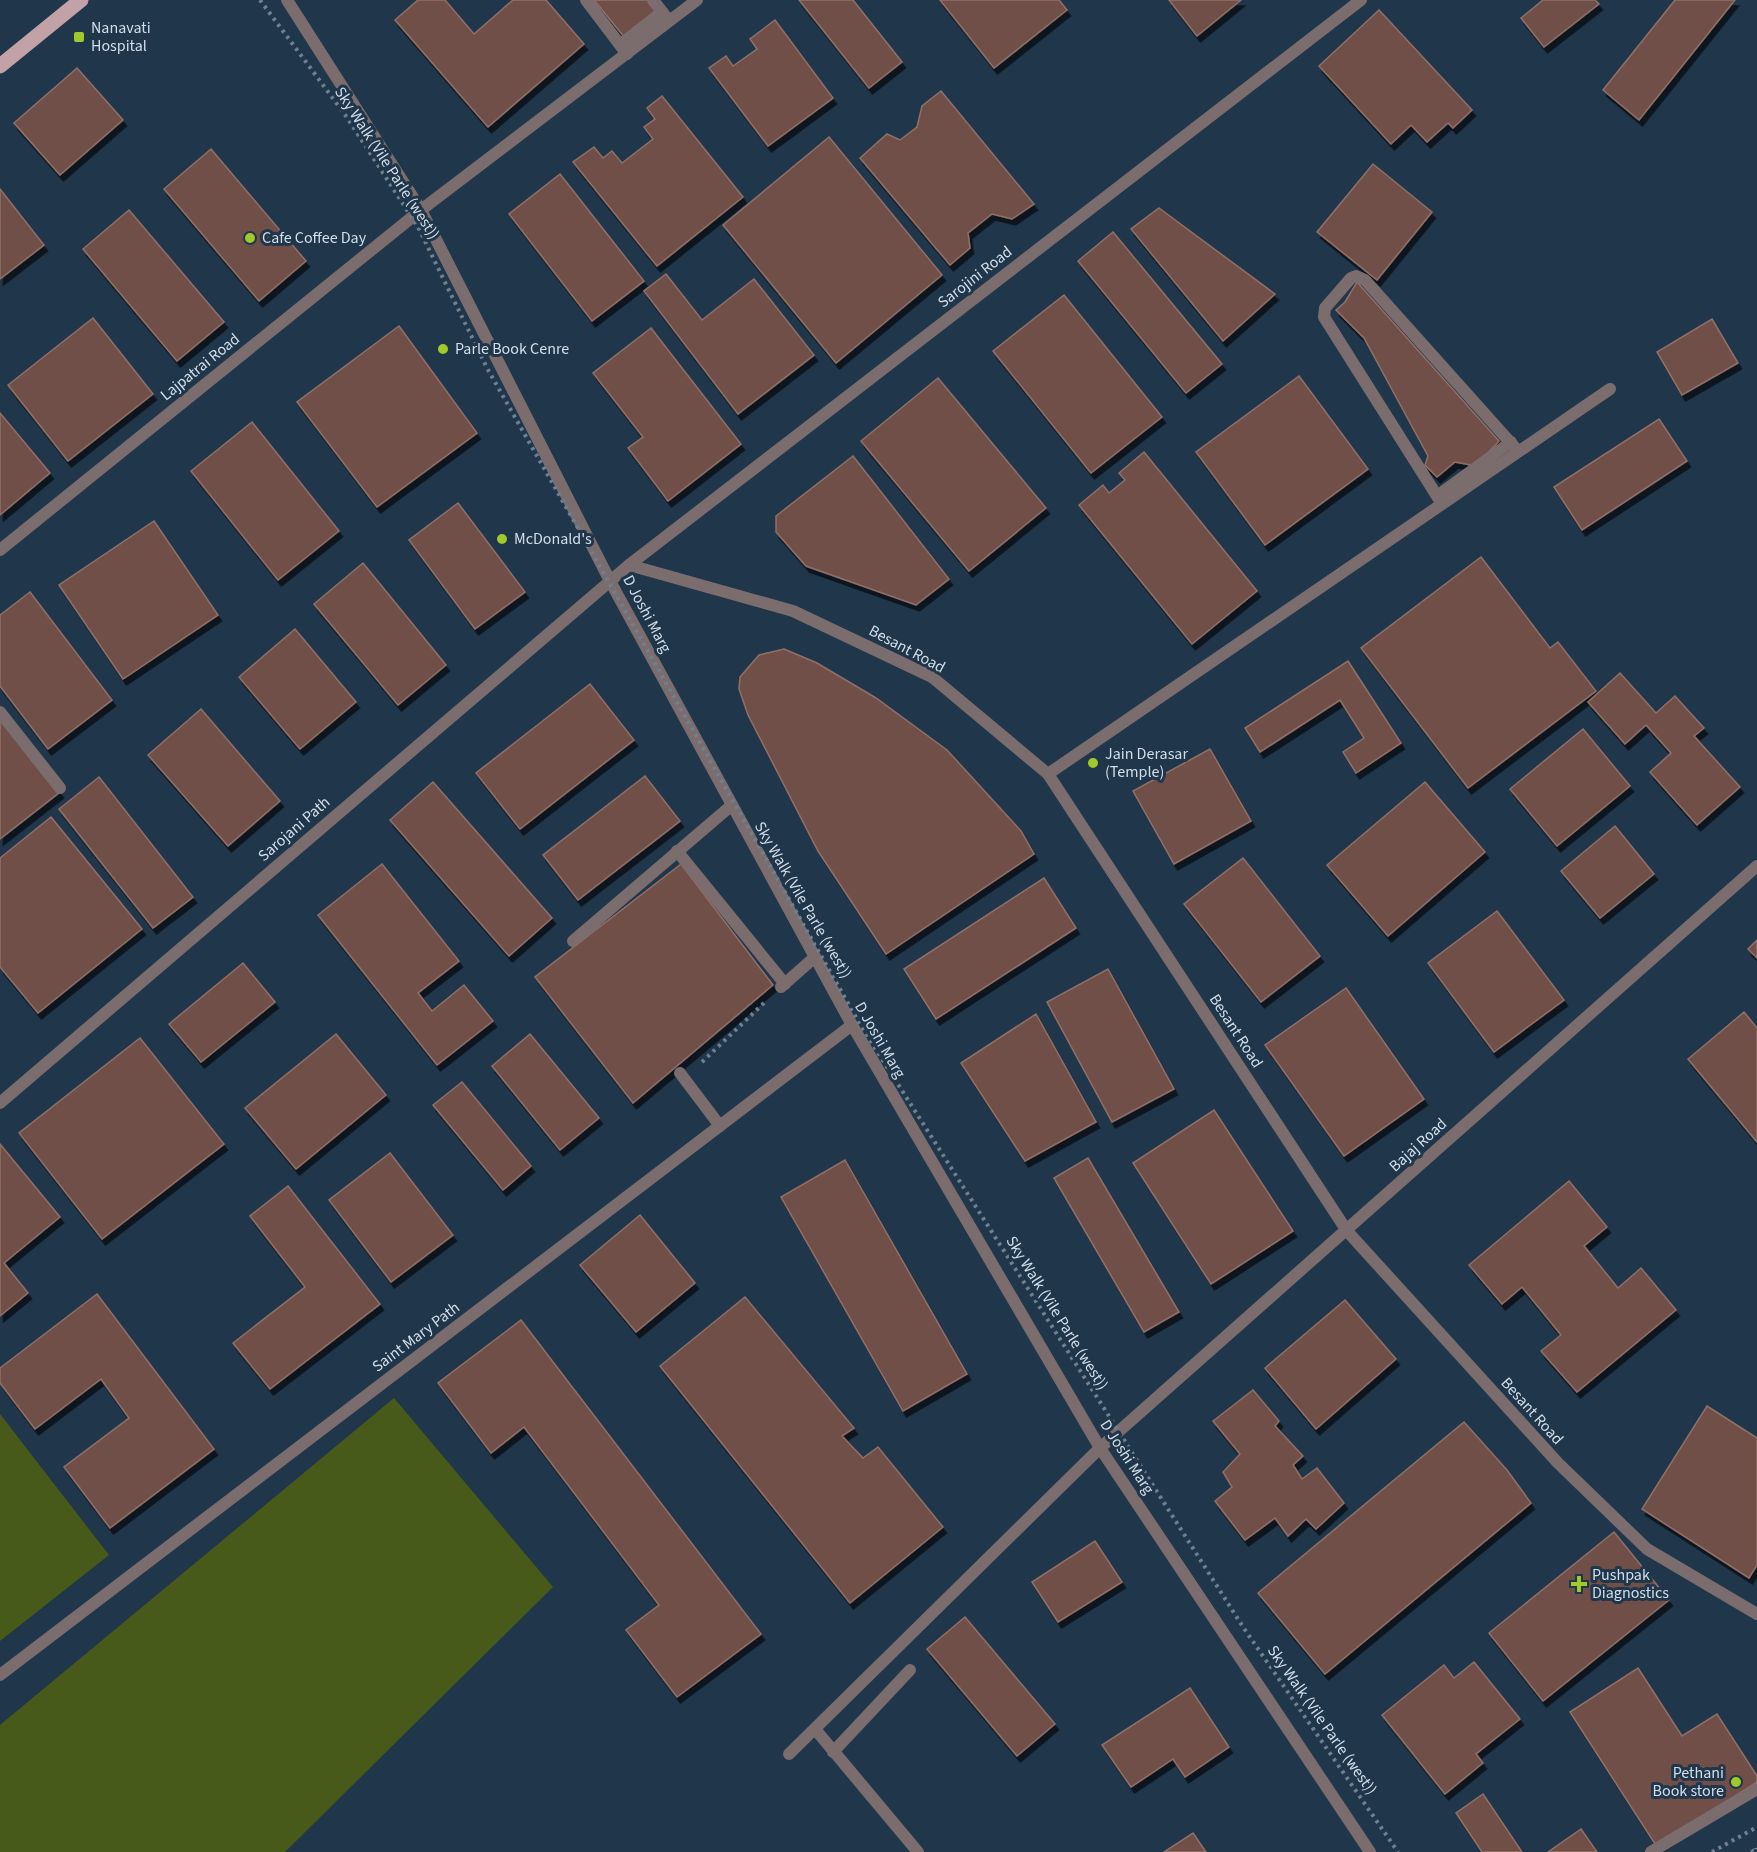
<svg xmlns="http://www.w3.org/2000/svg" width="1757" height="1852" font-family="'Source Sans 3',sans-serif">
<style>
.park{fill:#475a1a}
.building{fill:#705049;stroke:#906f67;stroke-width:1.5;filter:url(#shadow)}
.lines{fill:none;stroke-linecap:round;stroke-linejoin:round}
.path{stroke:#6e8091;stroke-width:4;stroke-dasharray:3 4.5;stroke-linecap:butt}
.lane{stroke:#7b6c6e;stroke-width:12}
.street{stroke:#7b6c6e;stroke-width:12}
.primary{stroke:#c2a2a7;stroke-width:15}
.rail-casing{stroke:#718394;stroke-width:7}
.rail{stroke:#20364a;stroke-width:4.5;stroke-dasharray:14;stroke-linecap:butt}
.path-bridge{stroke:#6e8091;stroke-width:4;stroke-dasharray:3 4.5;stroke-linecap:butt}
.poi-dot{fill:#a0c92c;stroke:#20364a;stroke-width:2}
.labels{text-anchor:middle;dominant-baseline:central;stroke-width:6;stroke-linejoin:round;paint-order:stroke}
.poi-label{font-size:16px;fill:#d1deeb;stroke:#20364a;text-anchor:start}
.street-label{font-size:16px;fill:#d1deeb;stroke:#20364a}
</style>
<defs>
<filter id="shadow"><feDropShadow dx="3.5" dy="6" stdDeviation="0" flood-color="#0009"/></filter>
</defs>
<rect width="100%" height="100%" fill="#20364a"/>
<g class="park">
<polygon points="394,1398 553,1587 285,1852 0,1852 0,1725"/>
<polygon points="0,1414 109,1555 0,1641"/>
</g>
<g class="building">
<polygon points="418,0 445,0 474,34 513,0 546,0 584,44 488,127 395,20"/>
<polygon points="594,0 649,0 658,11 625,38"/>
<polygon points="799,0 853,0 902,62 869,88"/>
<polygon points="940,0 1059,0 1067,10 994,68"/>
<polygon points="1169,0 1241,0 1197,36"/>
<polygon points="1543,0 1595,0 1599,4 1544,47 1521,18"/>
<polygon points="1675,0 1735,0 1639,120 1603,90"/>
<polygon points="1379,10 1472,110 1453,128 1448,123 1427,142 1411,125 1391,144 1319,66"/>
<polygon points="775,20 833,98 768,146 709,68 726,56 733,66 757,49 750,39"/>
<polygon points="77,68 123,120 60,175 14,123"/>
<polygon points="941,91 1034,204 1012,219 992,214 968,233 970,248 950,265 860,158 887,134 900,140 917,127 922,106"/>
<polygon points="662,96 743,197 657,266 573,162 594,147 603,158 612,151 622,163 653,139 644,127 655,119 647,108"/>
<polygon points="829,137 942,275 836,363 723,225"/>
<polygon points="211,149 306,261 259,301 164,189"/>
<polygon points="1373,164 1432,212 1377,280 1317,232"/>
<polygon points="560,174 644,281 592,321 509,214"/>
<polygon points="0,189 44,245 0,279"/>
<polygon points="1159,208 1275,294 1223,341 1131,229"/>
<polygon points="129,210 224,322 177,361 83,249"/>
<polygon points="1113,232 1222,364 1186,393 1078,261"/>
<polygon points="666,274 702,320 754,279 814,355 738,414 644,291"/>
<polygon points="1357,282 1499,441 1476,466 1455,462 1437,477 1425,465 1428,456 1364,338 1336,310 1345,302"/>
<polygon points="1064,295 1162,417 1091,473 993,351"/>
<polygon points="93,318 153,394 68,461 8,385"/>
<polygon points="1712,319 1738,363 1682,395 1657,352"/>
<polygon points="399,326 477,433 377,507 297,402"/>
<polygon points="651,328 741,444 668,501 628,448 643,437 593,373"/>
<polygon points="1299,376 1368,469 1265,545 1196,452"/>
<polygon points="938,378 1046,508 969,571 861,441"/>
<polygon points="0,413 50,473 0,515"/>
<polygon points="1659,419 1687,461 1582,530 1554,487"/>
<polygon points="252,422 339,531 278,580 191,471"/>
<polygon points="1144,452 1257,591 1192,644 1079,505 1103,485 1109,493 1125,480 1119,473"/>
<polygon points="853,456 949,579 916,605 806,566 776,532 776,516"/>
<polygon points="458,503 525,592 475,629 409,540"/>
<polygon points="154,521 218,615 123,679 59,585"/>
<polygon points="1481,557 1550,648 1558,642 1596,691 1468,788 1361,648"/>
<polygon points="363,563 446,665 398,705 314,604"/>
<polygon points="30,592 112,700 48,749 0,686 0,615"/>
<polygon points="295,629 356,702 300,749 239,677"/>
<polygon points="784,649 817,663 876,698 947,750 1021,831 1034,854 886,954 818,851 748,715 739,689 740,677 759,655"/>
<polygon points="1348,661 1401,743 1356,773 1343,752 1364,738 1340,700 1260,752 1245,728"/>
<polygon points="1620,673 1656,713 1675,696 1704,728 1694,736 1740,787 1697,825 1650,772 1671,753 1646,725 1625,744 1588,702"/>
<polygon points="590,684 634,740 520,829 476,773"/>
<polygon points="201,709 280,801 228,846 148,755"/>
<polygon points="0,715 60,792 0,839"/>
<polygon points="1583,729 1630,786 1557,846 1510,789"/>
<polygon points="1210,749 1251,821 1174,864 1133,791"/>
<polygon points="645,776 680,821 578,900 543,855"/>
<polygon points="99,777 193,897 153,928 59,809"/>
<polygon points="433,782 552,918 509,956 390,820"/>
<polygon points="1425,782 1485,852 1388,936 1327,865"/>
<polygon points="51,817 142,929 38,1013 0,967 0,858"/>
<polygon points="1615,826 1654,874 1600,918 1561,871"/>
<polygon points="1243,858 1320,956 1261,1002 1184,904"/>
<polygon points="382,864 459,961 418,993 432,1011 464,985 493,1021 437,1065 318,915"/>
<polygon points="681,864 773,985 633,1103 535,977"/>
<polygon points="1044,878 1076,928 936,1019 904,969"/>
<polygon points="1497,911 1564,1000 1494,1052 1428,963"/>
<polygon points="1757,940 1757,958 1748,949"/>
<polygon points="243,963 275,1002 201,1062 169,1024"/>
<polygon points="1108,969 1174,1089 1112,1122 1047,1002"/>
<polygon points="1346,988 1424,1099 1344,1156 1265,1045"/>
<polygon points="1744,1012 1757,1028 1757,1142 1688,1059"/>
<polygon points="1036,1014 1096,1122 1025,1161 961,1063"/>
<polygon points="336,1034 386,1095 296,1169 245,1108"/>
<polygon points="530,1034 599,1118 560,1150 492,1066"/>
<polygon points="140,1038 224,1144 102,1239 19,1133"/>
<polygon points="462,1082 531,1166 503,1190 433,1105"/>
<polygon points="1214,1110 1293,1231 1211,1284 1133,1163"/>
<polygon points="0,1144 60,1217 4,1263 28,1293 0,1316"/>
<polygon points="390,1153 453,1235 391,1282 329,1200"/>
<polygon points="1088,1158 1179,1312 1144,1332 1054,1178"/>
<polygon points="845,1160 967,1374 903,1411 781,1197"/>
<polygon points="1569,1181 1607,1227 1584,1246 1618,1288 1641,1268 1676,1310 1577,1392 1541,1351 1561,1335 1522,1287 1502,1304 1469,1265"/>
<polygon points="288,1186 380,1304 270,1389 233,1343 305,1287 250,1216"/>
<polygon points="640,1215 695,1283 636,1332 580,1265"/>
<polygon points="97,1294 214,1449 110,1528 64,1467 129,1418 101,1379 35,1429 0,1383 0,1368"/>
<polygon points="745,1297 854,1428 842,1436 863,1458 878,1447 943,1527 850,1603 660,1366"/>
<polygon points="1345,1300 1396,1359 1316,1429 1265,1368"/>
<polygon points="521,1320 761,1634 677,1697 626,1630 659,1605 524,1427 491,1453 438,1383"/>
<polygon points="1253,1390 1279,1421 1275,1426 1303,1456 1293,1465 1302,1479 1317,1468 1344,1503 1316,1529 1306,1519 1288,1536 1275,1518 1245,1540 1215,1501 1232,1487 1223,1472 1240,1454 1213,1421"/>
<polygon points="1707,1406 1757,1438 1757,1565 1749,1578 1642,1509"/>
<polygon points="1464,1422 1507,1470 1531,1503 1325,1674 1258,1593"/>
<polygon points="1614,1532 1669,1600 1543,1701 1489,1633"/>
<polygon points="1095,1541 1122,1582 1058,1622 1032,1582"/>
<polygon points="965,1617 1055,1724 1017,1756 927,1649"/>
<polygon points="1474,1662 1520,1719 1476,1754 1483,1763 1445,1794 1382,1715 1444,1665 1454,1678"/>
<polygon points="1638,1668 1682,1736 1717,1714 1757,1776 1757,1782 1657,1847 1570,1712"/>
<polygon points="1190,1688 1229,1747 1185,1777 1173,1759 1131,1787 1102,1745"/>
<polygon points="1483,1794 1522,1852 1482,1852 1456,1813"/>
<polygon points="1581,1829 1597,1852 1548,1852"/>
<polygon points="1193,1833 1206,1852 1164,1852"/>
</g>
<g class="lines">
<g class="path">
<polyline points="702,1062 764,1003"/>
<polyline points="1712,1852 1757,1827"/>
</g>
<g class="lane">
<polyline points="677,851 785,984"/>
<polyline points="573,941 732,805"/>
<polyline points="781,987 815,957"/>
<polyline points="680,1073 720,1126"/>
<polyline points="815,1729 918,1852"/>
<polyline points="833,1752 910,1670"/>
</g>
<g class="street">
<polyline points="287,0 421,210 610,581 852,1025 1100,1448 1370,1852"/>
<polyline points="586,0 627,54"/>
<polyline points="653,0 667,18"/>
<polyline points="620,45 662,12"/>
<polyline points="1437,496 1511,442"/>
<polyline points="1442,504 1324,317 1325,308 1351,278 1356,276 1365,280 1518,451"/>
<polyline points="0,550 421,210 697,0"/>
<polyline points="629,565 793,611 932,677 1048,774 1347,1231 1558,1463 1647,1549 1757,1614"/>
<polyline points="0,712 60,788"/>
<polyline points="1048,774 1610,389"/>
<polyline points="0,1103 629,565 1361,0"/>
<polyline points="0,1675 852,1025"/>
<polyline points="789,1754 1100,1448 1757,866"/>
<polyline points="1651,1852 1757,1789"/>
</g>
<polyline class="primary" points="0,66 81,0"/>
<g class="rail-casing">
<polyline id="rail" points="1754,1852 1757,1851"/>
</g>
<use href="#rail" class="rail"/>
<polyline class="path-bridge" points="260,0 346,116 418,227 487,368 861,1026 1243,1627 1398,1852"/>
</g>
<g class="poi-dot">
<rect x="73" y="31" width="12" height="12" rx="3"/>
<circle cx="250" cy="238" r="6"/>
<circle cx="443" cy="349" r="6"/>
<circle cx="502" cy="539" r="6"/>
<circle cx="1093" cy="763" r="6"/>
<path d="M1576 1575h6v6h6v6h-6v6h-6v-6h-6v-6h6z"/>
<circle cx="1736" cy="1782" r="6"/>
</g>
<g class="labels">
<g class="poi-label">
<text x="91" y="28">Nanavati<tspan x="91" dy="18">Hospital</tspan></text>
<text x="262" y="238">Cafe Coffee Day</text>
<text x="455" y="349">Parle Book Cenre</text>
<text x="514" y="539">McDonald's</text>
<text x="1105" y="754">Jain Derasar<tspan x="1105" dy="18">(Temple)</tspan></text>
<text x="1592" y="1575">Pushpak<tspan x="1592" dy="18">Diagnostics</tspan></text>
<text x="1724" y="1773" text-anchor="end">Pethani<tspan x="1724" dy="18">Book store</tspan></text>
</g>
<g class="street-label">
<text transform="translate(387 163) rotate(57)">Sky Walk (Vile Parle (west))</text>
<text transform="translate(975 277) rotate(-38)">Sarojini Road</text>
<text transform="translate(200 367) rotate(-39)">Lajpatrai Road</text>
<text transform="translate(647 614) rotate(62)">D Joshi Marg</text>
<text transform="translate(907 649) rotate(28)">Besant Road</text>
<text transform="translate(294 829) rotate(-41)">Sarojani Path</text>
<text transform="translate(803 900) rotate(60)">Sky Walk (Vile Parle (west))</text>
<text transform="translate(1236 1031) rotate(57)">Besant Road</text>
<text transform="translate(880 1040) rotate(60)">D Joshi Marg</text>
<text transform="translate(1418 1145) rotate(-42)">Bajaj Road</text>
<text transform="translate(1057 1313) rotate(58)">Sky Walk (Vile Parle (west))</text>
<text transform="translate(416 1337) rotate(-37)">Saint Mary Path</text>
<text transform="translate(1532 1411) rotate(48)">Besant Road</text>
<text transform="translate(1127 1457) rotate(57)">D Joshi Marg</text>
<text transform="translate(1322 1720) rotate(55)">Sky Walk (Vile Parle (west))</text>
</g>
</g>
</svg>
